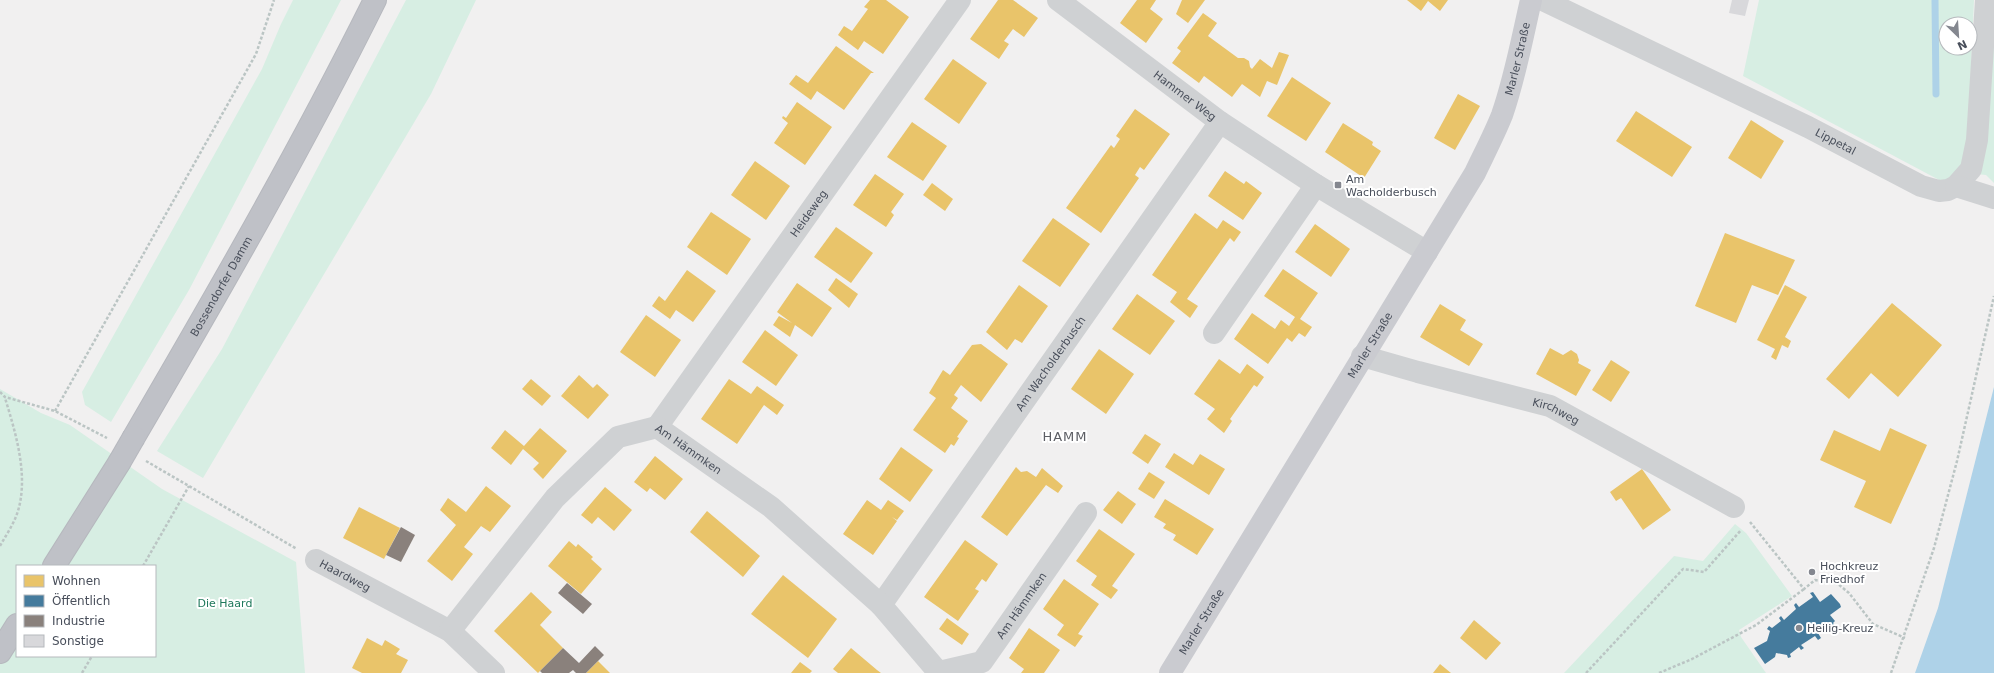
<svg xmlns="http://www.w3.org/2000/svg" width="1994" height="673" font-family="'DejaVu Sans',sans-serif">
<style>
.green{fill:#d7eee3;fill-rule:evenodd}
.water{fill:#aed2e8}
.homes{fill:#e9c46a}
.public{fill:#457b9d}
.industry{fill:#8a817c}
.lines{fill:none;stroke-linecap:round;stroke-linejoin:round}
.stream{stroke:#aed2e8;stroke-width:7}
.building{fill:#d8d8db}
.highway-casing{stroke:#b6b8be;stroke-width:24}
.path{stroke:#bbc5c4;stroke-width:2.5;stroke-dasharray:3 2;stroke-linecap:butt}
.minor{stroke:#cfd1d3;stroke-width:22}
.major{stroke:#cacbd0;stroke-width:22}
.highway{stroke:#bfc1c7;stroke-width:22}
.highway-bridge-casing{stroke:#b6b8be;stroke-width:24;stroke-linecap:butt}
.highway-bridge{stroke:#bfc1c7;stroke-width:22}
.poi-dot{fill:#84878f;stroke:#fff;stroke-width:1.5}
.labels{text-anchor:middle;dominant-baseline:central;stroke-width:4;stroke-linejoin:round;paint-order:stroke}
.street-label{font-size:11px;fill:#494f5b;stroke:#fff}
.poi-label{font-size:11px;fill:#494f5b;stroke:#fff;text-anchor:start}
.park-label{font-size:11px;fill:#1e785b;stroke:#fff}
.quarter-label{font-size:13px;letter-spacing:1px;fill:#5c5e64;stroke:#fff}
</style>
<rect width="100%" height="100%" fill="#f1f0f0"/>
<g class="green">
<polygon points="293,0 341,0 189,290 111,422 85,405 82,392 262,69 281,24"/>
<polygon points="406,0 476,0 431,94 203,478 157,451 222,349"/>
<path d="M 1759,0 L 1974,0 L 1968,136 L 1962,173 L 1943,182 L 1743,76 ZM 1946,24 L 1970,24 L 1970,48 L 1946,48 Z"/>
<polygon points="1994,0 1994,183 1986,175 1976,174"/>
<path d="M 0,389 L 41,413 L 70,425 L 162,489 L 296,562 L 305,673 L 0,673 ZM 17,566 L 155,566 L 155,656 L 17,656 Z"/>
<polygon points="1735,524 1746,533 1792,596 1739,630 1741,637 1766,673 1564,673 1674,556 1703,561"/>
</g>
<polygon class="water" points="1994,387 1994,673 1915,673 1938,608"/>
<g class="homes">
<polygon points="870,0 886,0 909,17 883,54 864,41 858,50 838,35 844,26 852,31 868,9 864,7"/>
<polygon points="998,0 1013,0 1038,18 1024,37 1013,29 1004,41 1009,44 999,59 970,39"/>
<polygon points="1137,0 1156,0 1150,9 1163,19 1146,43 1120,23"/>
<polygon points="1182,0 1205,0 1188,23 1176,14"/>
<polygon points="1407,0 1448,0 1440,11 1428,1 1421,11"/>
<polygon points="1203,13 1217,23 1208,36 1238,58 1244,58 1249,61 1250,67 1252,69 1260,59 1272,68 1279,52 1289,55 1277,85 1267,81 1260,97 1242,84 1232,97 1204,76 1199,83 1172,63 1181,51 1177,48"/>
<polygon points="836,46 874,73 871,73 844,110 817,91 811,100 789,84 796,75 808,83"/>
<polygon points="953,59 987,83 959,124 924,99"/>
<polygon points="1292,77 1331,103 1306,141 1267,116"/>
<polygon points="1458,94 1480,106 1455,150 1434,138"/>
<polygon points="797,102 832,127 805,165 774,143 788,123 782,118 783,116 786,118"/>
<polygon points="1135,109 1170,134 1144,170 1140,167 1135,175 1139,178 1101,233 1066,208 1111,145 1114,148 1120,139 1116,136"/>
<polygon points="1636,111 1692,147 1672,177 1616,141"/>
<polygon points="1751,120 1784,141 1761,179 1728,158"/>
<polygon points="912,122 947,146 923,181 887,157"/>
<polygon points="1343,123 1373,142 1372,145 1381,151 1364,178 1325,152"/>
<polygon points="755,161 790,186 766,220 731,195"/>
<polygon points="1225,171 1244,184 1246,181 1262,193 1243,220 1208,196"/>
<polygon points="875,174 904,194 891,212 894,215 886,227 853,205"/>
<polygon points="932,183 953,199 945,211 923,195"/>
<polygon points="711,212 751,239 727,275 687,247"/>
<polygon points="1195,213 1217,229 1223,220 1241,232 1234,242 1230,238 1187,299 1198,306 1190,318 1170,302 1177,292 1152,275"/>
<polygon points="1053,218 1090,244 1060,287 1022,261"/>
<polygon points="1315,224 1350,249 1331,277 1295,252"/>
<polygon points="836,227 873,253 851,283 814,257"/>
<polygon points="1725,233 1795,260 1778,295 1752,285 1736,323 1695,306"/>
<polygon points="1283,269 1318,293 1300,319 1312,327 1305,337 1299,333 1292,342 1287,338 1268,364 1234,339 1252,313 1275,329 1281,320 1289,326 1295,317 1264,296"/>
<polygon points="687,270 716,291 693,322 676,310 670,319 652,306 659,296 665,301"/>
<polygon points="836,278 858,294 849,308 828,290"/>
<polygon points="797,283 832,308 812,337 795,325 790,337 773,325 779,316 792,323 777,312"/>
<polygon points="1019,285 1048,306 1022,343 1015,339 1007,350 986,332"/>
<polygon points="1785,285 1807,297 1785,337 1791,341 1788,348 1782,345 1776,360 1771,357 1775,349 1757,340"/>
<polygon points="1137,294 1175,321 1150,355 1112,329"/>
<polygon points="1892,303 1942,345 1898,397 1871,373 1849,399 1826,379"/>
<polygon points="1440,304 1466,320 1460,330 1483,344 1469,366 1420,337"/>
<polygon points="646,315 681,340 655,377 620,352"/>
<polygon points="765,330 798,355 776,386 742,362"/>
<polygon points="981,344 1008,364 981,402 961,385 954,395 958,398 951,408 968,421 957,437 959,438 954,446 951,444 945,453 913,430 936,398 929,393 943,370 950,375 972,345"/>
<polygon points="1550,348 1563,355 1571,350 1577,354 1579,360 1578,363 1591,370 1576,396 1536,374"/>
<polygon points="1099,349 1134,374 1106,414 1071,389"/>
<polygon points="1219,359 1240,374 1247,364 1264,377 1257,387 1254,385 1230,419 1232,421 1224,433 1207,419 1215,409 1194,394"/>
<polygon points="1611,360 1630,372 1611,402 1592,390"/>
<polygon points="579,375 593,388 597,384 609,395 588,419 561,396"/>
<polygon points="531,379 551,396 542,406 522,389"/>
<polygon points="729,379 751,394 757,386 784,405 777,415 764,405 737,444 701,419"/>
<polygon points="540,428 567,451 543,479 533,469 539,463 523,449 511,465 491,448 505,430 524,446"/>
<polygon points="1890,428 1927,445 1891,524 1854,507 1866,481 1820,460 1834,430 1880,451"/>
<polygon points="1145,434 1161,444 1148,464 1132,453"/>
<polygon points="901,447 933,470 910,502 879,479"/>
<polygon points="1174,453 1193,465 1200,454 1225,469 1209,495 1165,467"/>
<polygon points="655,456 683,479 665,500 650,488 647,492 634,482"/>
<polygon points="1016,467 1021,472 1027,471 1036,477 1042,468 1063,486 1058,493 1046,485 1007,536 981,517"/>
<polygon points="1642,469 1671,510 1643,530 1621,498 1616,501 1610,492"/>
<polygon points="1149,472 1165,482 1154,499 1138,489"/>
<polygon points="486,486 511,506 490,532 481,526 464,547 473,554 452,581 427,561 456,525 440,510 448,498 466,512"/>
<polygon points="605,487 632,510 614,531 598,517 592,524 581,515"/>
<polygon points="1118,491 1136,504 1122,524 1103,510"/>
<polygon points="1165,499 1214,529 1197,555 1173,540 1176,535 1163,528 1166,524 1154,517"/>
<polygon points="867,500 881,510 888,500 904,511 897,520 892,517 897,521 873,555 843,534"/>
<polygon points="359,507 400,528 384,559 343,538"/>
<polygon points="707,511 760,556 743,577 690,532"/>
<polygon points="1099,529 1135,554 1112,586 1118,590 1111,599 1091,585 1097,576 1076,561"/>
<polygon points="965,540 998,564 986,582 982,579 975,589 979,591 958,621 924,597"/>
<polygon points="569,541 576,547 578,544 593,557 591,559 602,569 581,594 548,566"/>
<polygon points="783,575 837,619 808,658 751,614"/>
<polygon points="1064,579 1099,604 1078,634 1083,636 1075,647 1057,635 1064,625 1043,609"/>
<polygon points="531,592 552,612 540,625 563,648 538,673 494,631"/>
<polygon points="947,618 969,634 962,645 939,629"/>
<polygon points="1474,620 1501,643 1486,660 1460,638"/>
<polygon points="1029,628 1060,650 1044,673 1021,673 1024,669 1009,658"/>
<polygon points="367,638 382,646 385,640 400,649 396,654 408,660 401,673 362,673 352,668"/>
<polygon points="851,648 877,670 881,673 838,673 833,669"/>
<polygon points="598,661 610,673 586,673"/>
<polygon points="800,662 812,671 810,673 791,673"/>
<polygon points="1440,664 1451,673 1433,673"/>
</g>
<polygon class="public" points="1813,592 1820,602 1831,594 1840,604 1841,607 1830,615 1835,621 1833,623 1836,627 1833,629 1830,625 1818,633 1821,638 1818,640 1815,636 1801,645 1804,648 1801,650 1799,647 1790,654 1791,657 1788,658 1787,655 1776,653 1775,657 1765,664 1754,648 1767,641 1770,631 1767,629 1769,626 1772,628 1781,621 1779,618 1781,616 1784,620 1796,609 1794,605 1796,603 1799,607 1813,597 1810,593"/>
<g class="industry">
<polygon points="401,527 415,535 401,562 386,555"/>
<polygon points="567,583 592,604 583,614 558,593"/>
<polygon points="595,646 604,655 586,673 576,673 573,670 569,673 542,673 540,671 563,648 579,663"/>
</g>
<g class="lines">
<polyline class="stream" points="1935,0 1936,94"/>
</g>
<polygon class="building" points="1732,0 1749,0 1745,16 1729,13"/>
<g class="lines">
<g class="highway-casing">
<g id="highway">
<path id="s10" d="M 134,437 C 218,293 301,149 375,0"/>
<polyline points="54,566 119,463"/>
<polyline points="0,652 17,625"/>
</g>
</g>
<g class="path">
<polyline points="0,392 5,397 55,411 107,438"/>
<polyline points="55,411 256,54 274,0"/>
<polyline points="146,461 297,549"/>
<polyline points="1750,522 1804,589 1815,580 1838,584 1849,593 1873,624 1905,638"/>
<path d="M 0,546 C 5,537 11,528 15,519 C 31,482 16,434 5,398"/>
<polyline points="143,566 189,486"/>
<polyline points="82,673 92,656"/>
<polyline points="1586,673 1683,569 1704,572 1741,530"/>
<polyline points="1659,673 1692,659 1756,625 1804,589"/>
<polyline points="1891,673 1934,548 1957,461 1994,296"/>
</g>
<g class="minor">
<path id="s1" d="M 1058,0 L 1220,122 L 1316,185 L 1427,252"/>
<path id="s2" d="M 1543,0 L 1808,127 L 1921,186 L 1939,191 L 1948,190 L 1956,186 L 1971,169 L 1977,140 L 1986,0"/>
<polyline points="1956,186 1994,198"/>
<polyline points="1214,333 1316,185"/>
<path id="s3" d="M 1362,356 L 1418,372 L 1550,406 L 1734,507"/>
<path id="s4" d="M 657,427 L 960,0"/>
<path id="s5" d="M 316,560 L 450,631 L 494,673"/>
<path id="s6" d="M 881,605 L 1220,122"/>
<path id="s7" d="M 450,631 L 555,498 L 618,437 L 657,427 L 771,507 L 881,605 L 939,673"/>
<path id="s8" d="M 939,672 L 982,662 L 1086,513"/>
</g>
<path class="major" id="s9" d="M 1170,673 L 1475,173 C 1484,154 1494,135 1502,115 C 1515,78 1522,39 1531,0"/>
<use href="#highway" class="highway"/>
<g class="highway-bridge-casing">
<polyline id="highway-bridge" points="119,463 134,437"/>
</g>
<use href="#highway-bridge" class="highway-bridge"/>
</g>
<g class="poi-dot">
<rect x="1334" y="181" width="8" height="8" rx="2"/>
<circle cx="1812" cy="572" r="4"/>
<circle cx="1799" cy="628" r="4"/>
</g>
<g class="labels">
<g class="street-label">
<text stroke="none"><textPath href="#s9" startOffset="708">Marler Straße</textPath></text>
<text stroke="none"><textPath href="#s1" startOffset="159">Hammer Weg</textPath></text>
<text stroke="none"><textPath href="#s2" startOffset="325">Lippetal</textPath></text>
<text stroke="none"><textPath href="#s4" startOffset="262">Heideweg</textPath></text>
<text stroke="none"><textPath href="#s10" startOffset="174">Bossendorfer Damm</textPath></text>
<text stroke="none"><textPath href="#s9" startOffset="384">Marler Straße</textPath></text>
<text stroke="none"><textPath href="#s6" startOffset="295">Am Wacholderbusch</textPath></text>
<text stroke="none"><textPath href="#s3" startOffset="202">Kirchweg</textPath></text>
<text stroke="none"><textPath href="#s7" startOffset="336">Am Hämmken</textPath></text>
<text stroke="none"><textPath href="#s5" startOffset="33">Haardweg</textPath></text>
<text stroke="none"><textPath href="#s8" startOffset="113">Am Hämmken</textPath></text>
<text stroke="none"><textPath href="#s9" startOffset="60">Marler Straße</textPath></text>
</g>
<g class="poi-label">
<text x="1346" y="179">Am<tspan x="1346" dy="13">Wacholderbusch</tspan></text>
<text x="1820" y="566">Hochkreuz<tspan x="1820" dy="13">Friedhof</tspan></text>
<text x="1807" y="628">Heilig-Kreuz</text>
</g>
<g class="park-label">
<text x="225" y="603">Die Haard</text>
</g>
<g class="quarter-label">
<text x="1065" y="436">HAMM</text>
</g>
</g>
<rect x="16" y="565" width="140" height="92" fill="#ffffff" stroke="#b6b9bd"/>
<rect x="24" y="575" width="20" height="12" fill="#e9c46a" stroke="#b6b9bd"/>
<text x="52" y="585" font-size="12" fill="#494f5b">Wohnen</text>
<rect x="24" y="595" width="20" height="12" fill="#457b9d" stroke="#b6b9bd"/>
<text x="52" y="605" font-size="12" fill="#494f5b">Öffentlich</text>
<rect x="24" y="615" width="20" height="12" fill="#8a817c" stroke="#b6b9bd"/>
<text x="52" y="625" font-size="12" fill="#494f5b">Industrie</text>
<rect x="24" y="635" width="20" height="12" fill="#d8d8db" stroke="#b6b9bd"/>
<text x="52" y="645" font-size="12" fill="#494f5b">Sonstige</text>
<g transform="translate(1958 36) rotate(155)"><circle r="19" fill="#ffffff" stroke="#b6b9bd"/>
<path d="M0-3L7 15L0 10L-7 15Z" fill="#84878f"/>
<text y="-6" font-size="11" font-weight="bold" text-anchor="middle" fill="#494f5b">N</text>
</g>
</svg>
